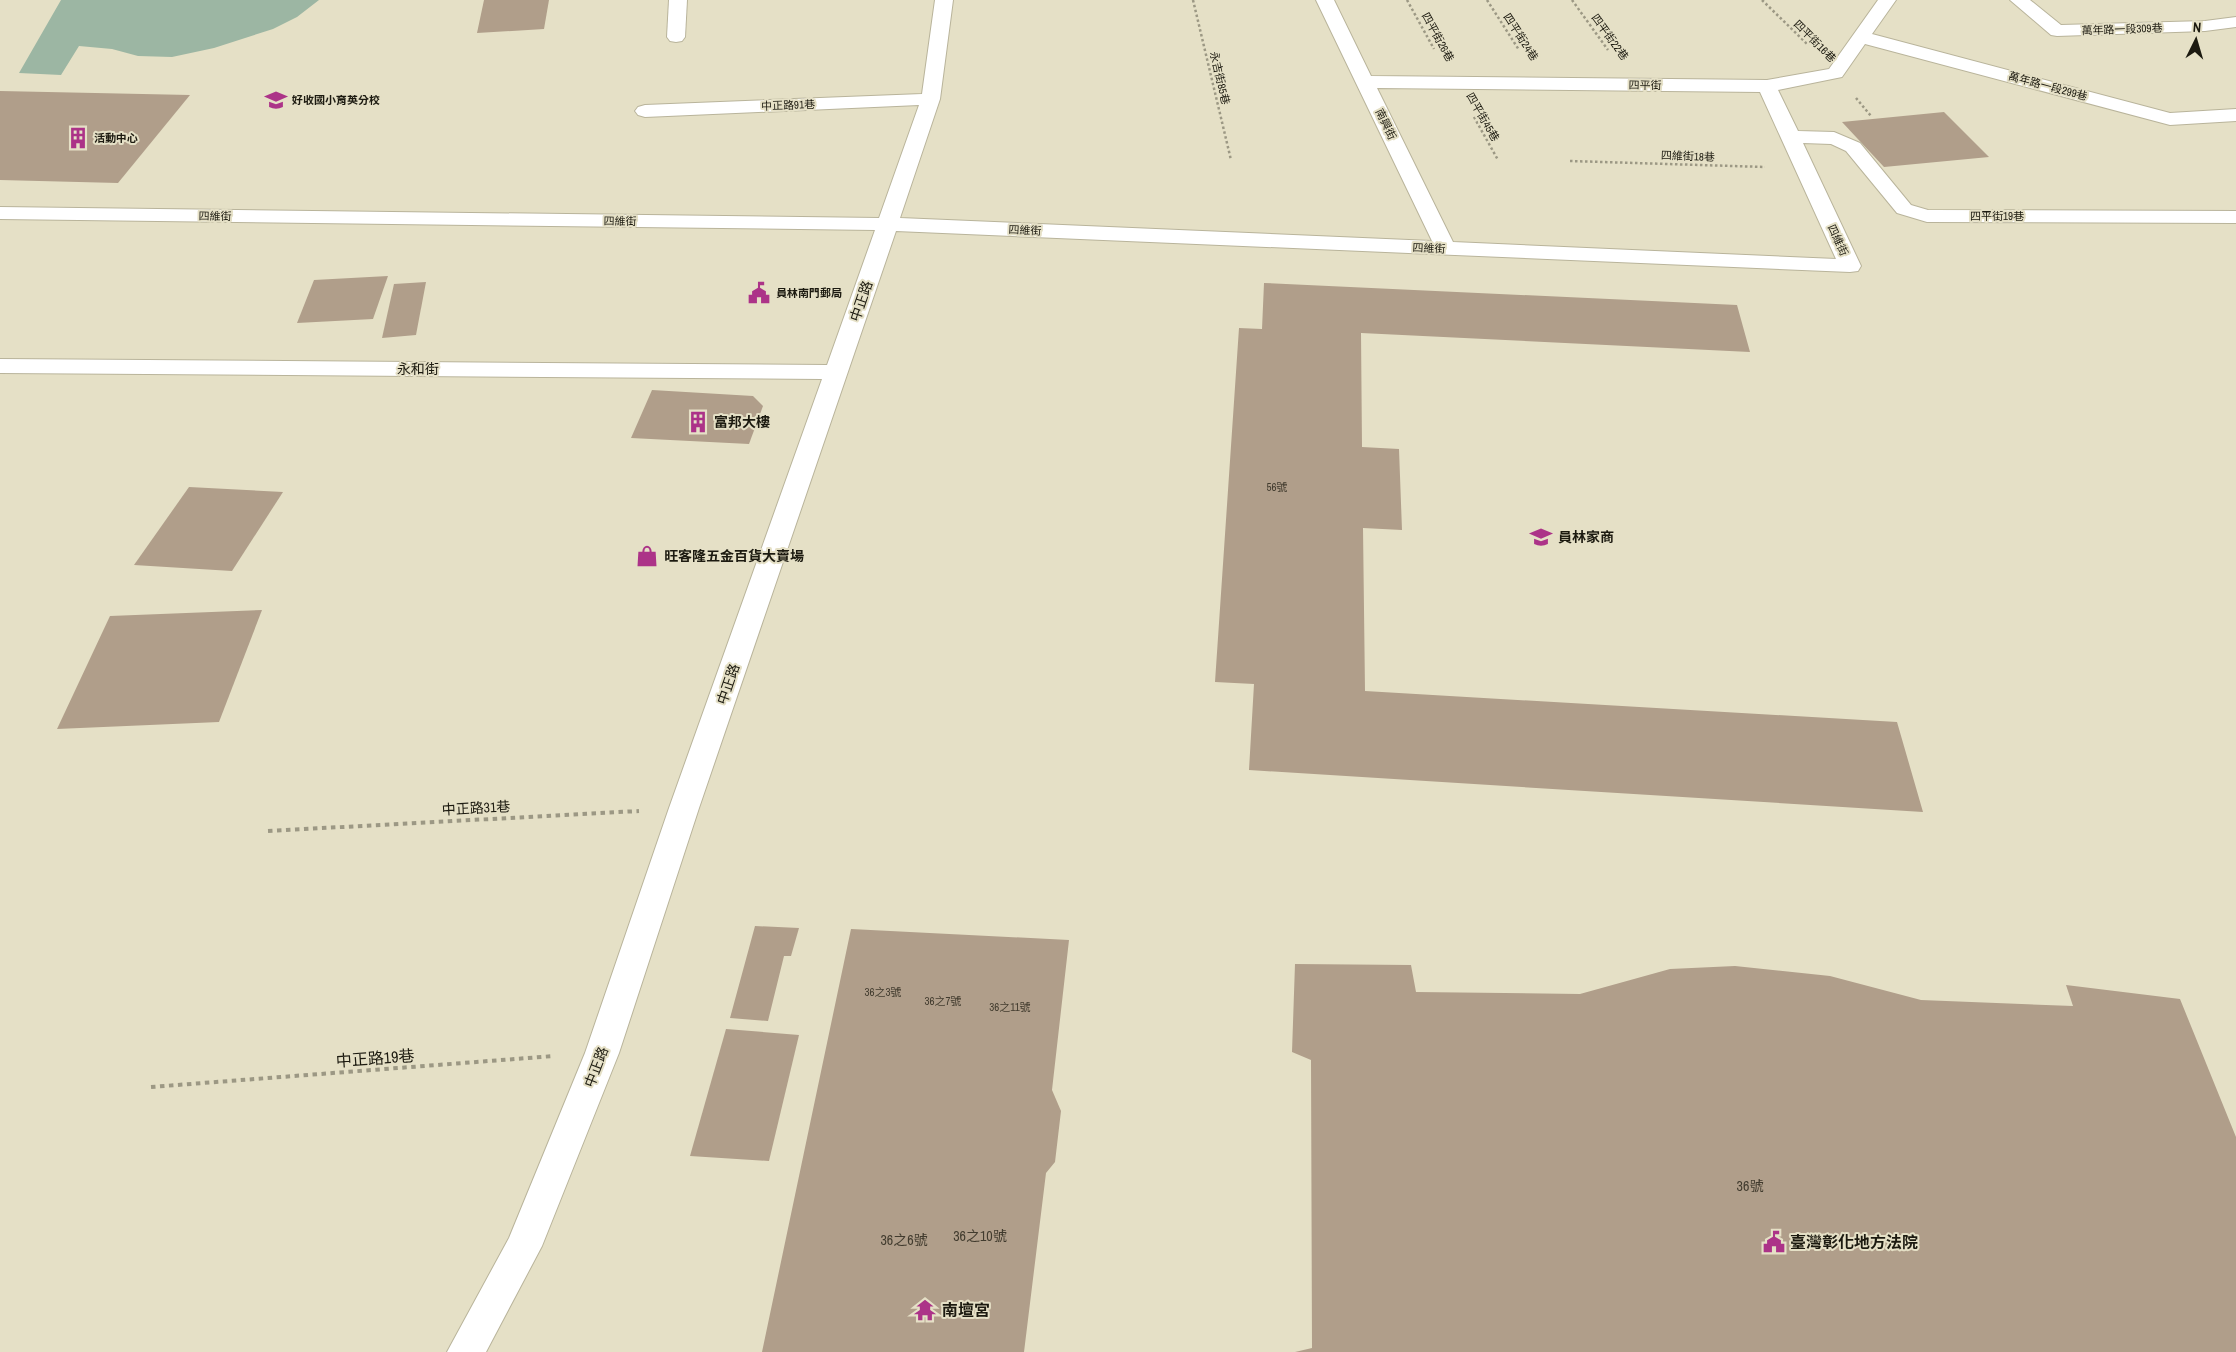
<svg xmlns="http://www.w3.org/2000/svg" width="2236" height="1352" font-family="'Archivo Narrow','Noto Sans TC',sans-serif">
<style>
.green{fill:#9cb6a3}
.building{fill:#b09e8a}
.lines{fill:none;stroke-linecap:round;stroke-linejoin:round}
.minor-casing{stroke:#b9b49b;stroke-width:2}
.path-far1{stroke:#9c9884;stroke-width:2.5;stroke-dasharray:2.5 2.5;stroke-linecap:butt}
.path{stroke:#9c9884;stroke-width:4;stroke-dasharray:4.5 4.5;stroke-linecap:butt}
.minor{fill:#fff;fill-rule:evenodd}
.labels{text-anchor:middle;dominant-baseline:central;stroke-width:4;stroke-linejoin:round;paint-order:stroke}
.far-street-label{font-size:11px;fill:#1c1a10;stroke:#e5e0c6}
.far-poi-label{font-size:11px;font-weight:bold;fill:#1c1a10;stroke:#e5e0c6;text-anchor:start}
.number-label{font-size:11px;fill:#413b2e}
.street-label{font-size:14px;fill:#1c1a10;stroke:#e5e0c6}
.poi-label{font-size:14px;font-weight:bold;fill:#1c1a10;stroke:#e5e0c6;text-anchor:start}
.near-number-label{font-size:14px;fill:#413b2e}
.near-street-label{font-size:16px;fill:#1c1a10;stroke:#e5e0c6}
.near-poi-label{font-size:16px;font-weight:bold;fill:#1c1a10;stroke:#e5e0c6;text-anchor:start}
</style>
<rect width="100%" height="100%" fill="#e5e0c6"/>
<polygon class="green" points="61,0 319,0 297,17 273,29 214,48 172,57 138,56 112,49 79,46 61,75 19,73"/>
<g class="building">
<polygon points="484,0 549,0 544,29 477,33"/>
<polygon points="0,91 190,95 118,183 0,180"/>
<polygon points="1944,112 1989,157 1884,167 1842,122"/>
<polygon points="388,276 373,319 297,323 314,280"/>
<polygon points="426,282 416,335 382,338 394,284"/>
<polygon points="1264,283 1737,305 1750,352 1361,333 1362,447 1399,449 1402,530 1363,528 1365,691 1897,722 1923,812 1249,770 1254,684 1215,682 1239,328 1262,329"/>
<polygon points="652,390 753,396 763,406 749,444 631,438"/>
<polygon points="189,487 283,492 232,571 134,565"/>
<polygon points="262,610 219,722 57,729 110,616"/>
<polygon points="755,926 799,928 791,956 784,956 768,1021 730,1018"/>
<polygon points="851,929 1069,940 1052,1090 1061,1111 1055,1162 1046,1173 1024,1352 762,1352"/>
<polygon points="1295,964 1411,965 1416,992 1580,994 1670,969 1735,966 1830,976 1921,1000 2073,1006 2066,985 2180,999 2236,1137 2236,1352 1295,1352 1312,1348 1311,1060 1292,1052"/>
<polygon points="726,1029 799,1035 769,1161 690,1156"/>
</g>
<g class="lines">
<g class="minor-casing">
<g id="minor">
<polygon points="669,0 687,0 685,37 682,41 676,42 670,41 667,37"/>
<path d="M 935,0 L 953,0 L 940,99 L 900,218 L 1432,241 L 1316,0 L 1334,0 L 1371,76 L 1767,80 L 1829,69 L 1878,0 L 1896,0 L 1872,34 L 2170,113 L 2236,109 L 2236,121 L 2170,125 L 1865,44 L 1842,77 L 1778,90 L 1798,131 L 1834,132 L 1860,143 L 1911,205 L 1928,210 L 2236,211 L 2236,223 L 1927,222 L 1897,213 L 1846,151 L 1831,144 L 1803,143 L 1861,266 L 1858,271 L 1850,272 L 896,231 L 699,808 L 619,1053 L 542,1246 L 486,1352 L 447,1352 L 509,1238 L 585,1053 L 669,808 L 822,379 L 0,373 L 0,359 L 827,365 L 875,230 L 0,219 L 0,207 L 879,218 L 919,105 L 645,117 L 638,115 L 635,111 L 638,107 L 645,105 L 922,94 ZM 1377,88 L 1760,92 L 1836,259 L 1453,242 Z"/>
<polygon points="2010,0 2030,0 2061,25 2205,21 2236,17 2236,27 2205,31 2057,36 2051,35"/>
</g>
</g>
<g class="path-far1">
<polyline points="1193,0 1231,160"/>
<polyline points="1407,0 1434,49"/>
<polyline points="1487,0 1519,50"/>
<polyline points="1572,0 1608,50"/>
<polyline points="1762,0 1808,45"/>
<polyline points="1856,98 1871,116"/>
<polyline points="1474,117 1498,160"/>
<polyline points="1570,161 1765,167"/>
</g>
<g class="path">
<polyline points="268,831 639,811"/>
<polyline points="151,1087 554,1056"/>
</g>
<use href="#minor" class="minor"/>
</g>
<defs>
<g id="school-bare" transform="scale(1.725)"><path d="M0-5L7-2L0 1L-7-2ZM-4 1L0 2.5L4 1V4Q0 6-4 4Z" fill="#ac3388" stroke="#e5e0c6" stroke-width="2.5" paint-order="stroke"/></g>
<g id="building-bare" transform="scale(1.725)"><path d="M-4-6H4V6H1V3H-1V6H-4ZM-2.5-4.3h1.7v1.8h-1.7ZM.8-4.3h1.7v1.8H.8ZM-2.5-1h1.7V.8h-1.7ZM.8-1h1.7V.8H.8Z" fill="#ac3388" stroke="#e5e0c6" stroke-width="2.5" paint-order="stroke"/></g>
<g id="civic-bare" transform="scale(1.725)"><path d="M-.6-6.5H3V-4.5H.6V-3L4-1V1h2V6H-6V1h2V-1L-.6-3ZM-1.2 2.5V6h2.4V2.5Z" fill="#ac3388" stroke="#e5e0c6" stroke-width="2.5" paint-order="stroke"/></g>
<g id="shop-bare" transform="scale(1.725)"><path d="M-5-2.5h2.3a2.7 3.5 0 0 1 5.4 0H5L5.5 6h-11ZM-1.5-2.5h3a1.5 2.3 0 0 0-3 0Z" fill="#ac3388" stroke="#e5e0c6" stroke-width="2.5" paint-order="stroke"/></g>
<g id="temple-bare" transform="scale(1.725)"><path d="M0-6L5-2H3V0L6.5 2.5H4V6H1.5V3h-3V6H-4V2.5H-6.5L-3 0V-2H-5Z" fill="#ac3388" stroke="#e5e0c6" stroke-width="2.5" paint-order="stroke"/></g>
</defs>
<g fill-rule="evenodd">
<use href="#school-bare" x="276" y="100"/>
<use href="#building-bare" x="78" y="138"/>
<use href="#civic-bare" x="759" y="293"/>
<use href="#building-bare" x="698" y="422"/>
<use href="#school-bare" x="1541" y="537"/>
<use href="#shop-bare" x="647" y="556"/>
<use href="#civic-bare" x="1774" y="1242"/>
<use href="#temple-bare" x="925" y="1310"/>
</g>
<g class="labels">
<g class="far-street-label">
<text transform="translate(2122 29) rotate(-2)">萬年路一段309巷</text>
<text transform="translate(1438 37) rotate(61)">四平街26巷</text>
<text transform="translate(1521 37) rotate(57)">四平街24巷</text>
<text transform="translate(1610 37) rotate(54)">四平街22巷</text>
<text transform="translate(1815 41) rotate(45)">四平街16巷</text>
<text transform="translate(1220 78) rotate(77)">永吉街85巷</text>
<text transform="translate(1645 85) rotate(1)">四平街</text>
<text transform="translate(2048 86) rotate(15)">萬年路一段299巷</text>
<text transform="translate(788 105) rotate(-2)">中正路91巷</text>
<text transform="translate(1483 117) rotate(60)">四平街45巷</text>
<text transform="translate(1386 124) rotate(64)">南興街</text>
<text transform="translate(1688 156) rotate(2)">四維街18巷</text>
<text transform="translate(215 216) rotate(1)">四維街</text>
<text x="1997" y="216">四平街19巷</text>
<text transform="translate(620 221) rotate(1)">四維街</text>
<text transform="translate(1025 230) rotate(3)">四維街</text>
<text transform="translate(1838 240) rotate(65)">四維街</text>
<text transform="translate(1429 248) rotate(3)">四維街</text>
</g>
<g class="far-poi-label">
<text x="292" y="100">好收國小育英分校</text>
<text x="94" y="138">活動中心</text>
<text x="776" y="293">員林南門郵局</text>
</g>
<g class="number-label">
<text x="1277" y="487">56號</text>
<text x="883" y="992">36之3號</text>
<text x="943" y="1001">36之7號</text>
<text x="1010" y="1007">36之11號</text>
</g>
<g class="street-label">
<text transform="translate(861 301) rotate(-71)">中正路</text>
<text x="418" y="369">永和街</text>
<text transform="translate(728 684) rotate(-71)">中正路</text>
<text transform="translate(476 808) rotate(-3)">中正路31巷</text>
<text transform="translate(596 1067) rotate(-69)">中正路</text>
</g>
<g class="poi-label">
<text x="714" y="422">富邦大樓</text>
<text x="1558" y="537">員林家商</text>
<text x="664" y="556">旺客隆五金百貨大賣場</text>
</g>
<g class="near-number-label">
<text x="1750" y="1186">36號</text>
<text x="980" y="1236">36之10號</text>
<text x="904" y="1240">36之6號</text>
</g>
<g class="near-street-label">
<text transform="translate(375 1058) rotate(-4)">中正路19巷</text>
</g>
<g class="near-poi-label">
<text x="1790" y="1242">臺灣彰化地方法院</text>
<text x="942" y="1310">南壇宮</text>
</g>
</g>
<g transform="translate(2196 40) rotate(5)" stroke="#e5e0c6" stroke-width="4" paint-order="stroke">
<path d="M0-4L9 19L0 12L-9 19Z" fill="#1c1a10"/>
<text y="-8" font-size="14" font-weight="bold" text-anchor="middle" fill="#1c1a10">N</text>
</g>
</svg>
